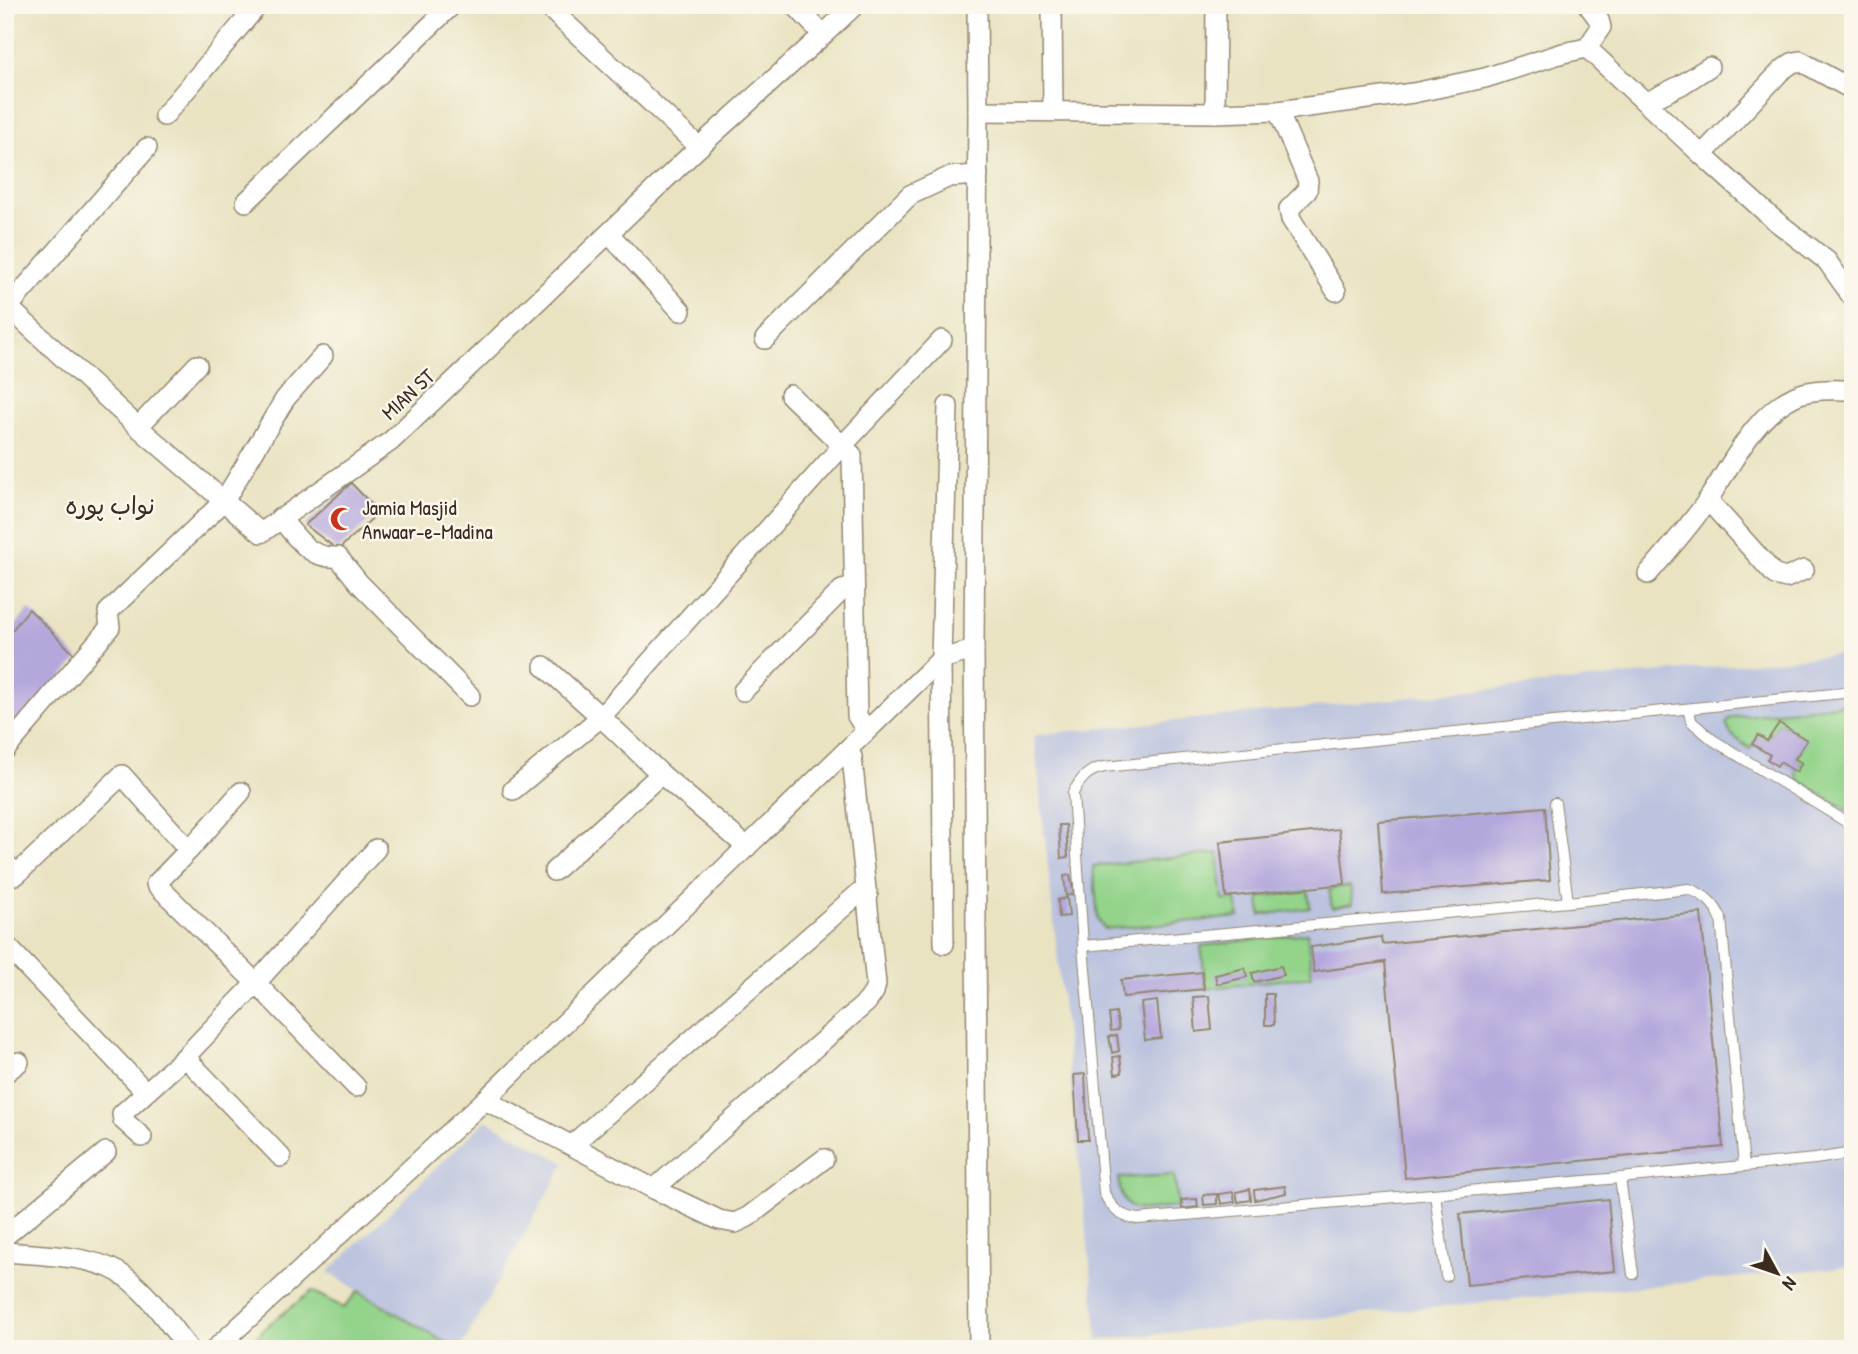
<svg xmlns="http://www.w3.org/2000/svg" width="1858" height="1354" font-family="'Patrick Hand','Playpen Sans Arabic',sans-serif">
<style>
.industrial{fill:#bbc3de}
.green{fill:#93d38a;stroke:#677e54;stroke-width:2}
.building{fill:#b4a7dc}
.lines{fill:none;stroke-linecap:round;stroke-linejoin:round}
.service-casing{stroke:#928670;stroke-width:12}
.minor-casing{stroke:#928670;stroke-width:22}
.service{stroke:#fff;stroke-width:10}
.minor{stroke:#fff;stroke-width:19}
.labels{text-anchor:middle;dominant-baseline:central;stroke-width:5;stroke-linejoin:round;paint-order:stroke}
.street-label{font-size:21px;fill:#3b2a1e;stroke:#fbf7ec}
.poi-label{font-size:21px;fill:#3b2a1e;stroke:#fbf7ec;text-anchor:start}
.quarter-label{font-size:24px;fill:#3b2a1e;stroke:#fbf7ec}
</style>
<rect width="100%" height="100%" fill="#fbf7ec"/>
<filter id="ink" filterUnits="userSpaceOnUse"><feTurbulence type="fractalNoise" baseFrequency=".0143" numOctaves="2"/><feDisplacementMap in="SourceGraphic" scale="14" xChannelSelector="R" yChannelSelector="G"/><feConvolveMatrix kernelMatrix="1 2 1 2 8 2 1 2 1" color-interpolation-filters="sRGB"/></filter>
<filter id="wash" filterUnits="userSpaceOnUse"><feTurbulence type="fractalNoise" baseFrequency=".00686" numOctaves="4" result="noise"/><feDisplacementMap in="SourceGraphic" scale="28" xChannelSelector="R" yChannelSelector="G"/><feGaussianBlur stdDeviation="1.57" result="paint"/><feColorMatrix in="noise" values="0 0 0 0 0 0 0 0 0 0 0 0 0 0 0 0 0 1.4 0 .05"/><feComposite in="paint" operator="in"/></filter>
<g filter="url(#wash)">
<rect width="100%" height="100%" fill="#e9e3c2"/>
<g class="industrial">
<polygon points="1853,653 1853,1266 1098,1340 1034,735"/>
<polygon points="486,1120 565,1163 460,1349 456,1349 328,1272"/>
</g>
<g class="green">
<polygon points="1853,703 1853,813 1798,780 1796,772 1802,763 1795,759 1806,740 1779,723 1767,741 1758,736 1750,749 1732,735 1726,725 1729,719 1735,717"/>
<polygon points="1218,853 1223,900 1236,899 1239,917 1104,929 1098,919 1093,866"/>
<polygon points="1350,886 1352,904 1332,908 1329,889"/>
<polygon points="1308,891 1310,908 1261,915 1259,897"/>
<polygon points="1307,933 1312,976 1206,989 1201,946"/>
<path d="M 1174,1175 L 1178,1206 C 1147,1210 1119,1220 1119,1178 Z"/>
<polygon points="312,1291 344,1308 358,1291 456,1349 244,1349 268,1325"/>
</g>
<g id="blocks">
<g class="building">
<polygon points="351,483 379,512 338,550 305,525"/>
<polygon points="29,609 78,658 5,742 5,639"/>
<polygon points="1779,723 1807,740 1795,759 1802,763 1796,772 1780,762 1777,766 1767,759 1770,755 1752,744 1758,735 1767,741"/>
<polygon points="1545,807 1550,880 1383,894 1378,821"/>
<polygon points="1059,825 1066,825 1068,857 1061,858"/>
<polygon points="1339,829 1345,884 1226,897 1220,842"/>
<polygon points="1070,875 1074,894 1066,896 1064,876"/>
<polygon points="1067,898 1069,916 1059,917 1058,900"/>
<polygon points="1701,913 1723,1147 1405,1178 1385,962 1314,972 1311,947 1381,937 1382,944"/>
<polygon points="1281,966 1284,975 1254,982 1252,973"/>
<polygon points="1245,968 1247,977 1217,984 1215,975"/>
<polygon points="1202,972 1204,989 1123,997 1121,980"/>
<polygon points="1265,994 1273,994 1274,1025 1265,1025"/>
<polygon points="1209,996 1212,1030 1196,1032 1193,997"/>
<polygon points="1157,1001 1161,1038 1145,1040 1141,1003"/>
<polygon points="1116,1013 1119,1030 1111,1031 1109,1014"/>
<polygon points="1117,1035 1119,1051 1112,1053 1109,1036"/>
<polygon points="1120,1056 1122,1073 1115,1074 1113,1057"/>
<polygon points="1085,1074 1088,1140 1078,1140 1074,1075"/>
<polygon points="1285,1186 1286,1193 1255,1200 1254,1190"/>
<polygon points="1250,1189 1251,1200 1238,1202 1236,1192"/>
<polygon points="1233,1192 1235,1202 1221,1204 1219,1194"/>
<polygon points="1217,1194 1217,1204 1204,1205 1203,1195"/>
<polygon points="1197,1199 1198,1207 1182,1209 1181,1200"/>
<polygon points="1608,1199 1615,1271 1467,1285 1460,1214"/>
</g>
</g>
</g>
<g filter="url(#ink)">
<use href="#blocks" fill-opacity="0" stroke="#928670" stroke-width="2"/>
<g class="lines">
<g class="service-casing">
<g id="service">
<path d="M 1853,692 L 1104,767 C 1088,770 1081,778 1073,793 L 1083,946 L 1104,1193 C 1112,1209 1120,1217 1138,1219 L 1620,1178 L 1815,1159 L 1853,1153"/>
<polyline points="1688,710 1692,722 1713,740 1853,826"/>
<polyline points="1555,803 1568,902"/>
<path d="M 1083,946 L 1568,902 L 1689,889 C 1705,895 1714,903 1721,918 L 1744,1166"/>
<polyline points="1620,1178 1633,1274"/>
<polyline points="1435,1194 1446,1276"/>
</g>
</g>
<g class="minor-casing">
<g id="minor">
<polyline points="546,5 699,147"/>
<polyline points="795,5 823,35 855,5"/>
<polyline points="977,5 978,111 974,650 979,1349"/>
<polyline points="1052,5 1053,110"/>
<polyline points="1587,48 1702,155 1781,71 1792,63 1800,61 1853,90"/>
<polyline points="1647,102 1681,85 1709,67"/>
<polyline points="978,111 1215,113 1278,111 1413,93 1485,78 1563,53 1587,48 1601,27 1599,20 1588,5"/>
<polyline points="1278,111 1308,181 1307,191 1289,209 1291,219 1336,291"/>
<polyline points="1215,113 1216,5"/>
<polyline points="164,116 258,5"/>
<polyline points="1702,155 1772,218 1827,261 1853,298"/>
<polyline points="246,202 452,5"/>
<polyline points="609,234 681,311"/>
<polyline points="5,304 138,427 261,533 391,441 699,147 823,35"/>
<polyline points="9,306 147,148"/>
<polyline points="765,339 910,195 949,177 978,175"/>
<polyline points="790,395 852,455 857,716 866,730"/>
<polyline points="138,427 197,365"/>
<polyline points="1708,500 1775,575 1786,578 1804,570"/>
<path d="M 280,518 C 298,538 308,559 338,557 L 359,583 L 470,696"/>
<path d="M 1648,574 C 1669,549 1691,525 1709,498 C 1733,463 1754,415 1795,396 C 1813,388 1833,390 1853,390"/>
<polyline points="544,666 601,717 843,445 942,340"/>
<polyline points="743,691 842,590 854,587"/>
<polyline points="5,750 110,627 108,612 224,501 285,399 323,356"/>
<polyline points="513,790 601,717 661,774 747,847"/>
<polyline points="189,850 156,884 256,983 376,849"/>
<polyline points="5,862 16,875 122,775 189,850 241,792"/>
<polyline points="554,871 661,774"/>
<polyline points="5,944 145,1091"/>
<polyline points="944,944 941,659 948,406"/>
<polyline points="5,1073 19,1062"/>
<polyline points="485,1100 654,1189 719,1220 735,1223 748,1217 824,1159"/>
<polyline points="142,1137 123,1120 122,1114 185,1057"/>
<polyline points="573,1144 858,894 868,895"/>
<polyline points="281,1157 185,1057 256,983 356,1087"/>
<polyline points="654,1189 867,1002 874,992 876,984 852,757 847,750"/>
<polyline points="5,1236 106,1152"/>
<path d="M 5,1252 C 40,1255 88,1255 118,1272 C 147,1289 168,1324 189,1349"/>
<polyline points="215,1349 485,1100 941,659 974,650"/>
</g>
</g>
<use href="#service" class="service"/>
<use href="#minor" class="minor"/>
</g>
</g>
<defs>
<g id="mosque-bare" transform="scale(1.89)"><path d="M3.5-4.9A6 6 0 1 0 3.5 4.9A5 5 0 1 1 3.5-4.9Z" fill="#c8321e" stroke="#fbf7ec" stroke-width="2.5" paint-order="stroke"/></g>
</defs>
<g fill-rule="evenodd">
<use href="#mosque-bare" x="342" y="519"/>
</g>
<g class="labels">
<g class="street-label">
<text transform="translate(408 394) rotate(-43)">MIAN ST</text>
</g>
<g class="poi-label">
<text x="362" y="507">Jamia Masjid<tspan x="362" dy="24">Anwaar-e-Madina</tspan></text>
</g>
<g class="quarter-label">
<text x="110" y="505">نواب پورہ</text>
</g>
</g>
<rect width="1858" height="1354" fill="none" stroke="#fbf7ec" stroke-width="28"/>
<g transform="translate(1777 1273) rotate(130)" stroke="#fbf7ec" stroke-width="5" paint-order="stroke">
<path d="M0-5L12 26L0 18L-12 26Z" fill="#3b2a1e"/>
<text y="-10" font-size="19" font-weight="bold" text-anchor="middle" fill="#3b2a1e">N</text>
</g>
</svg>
